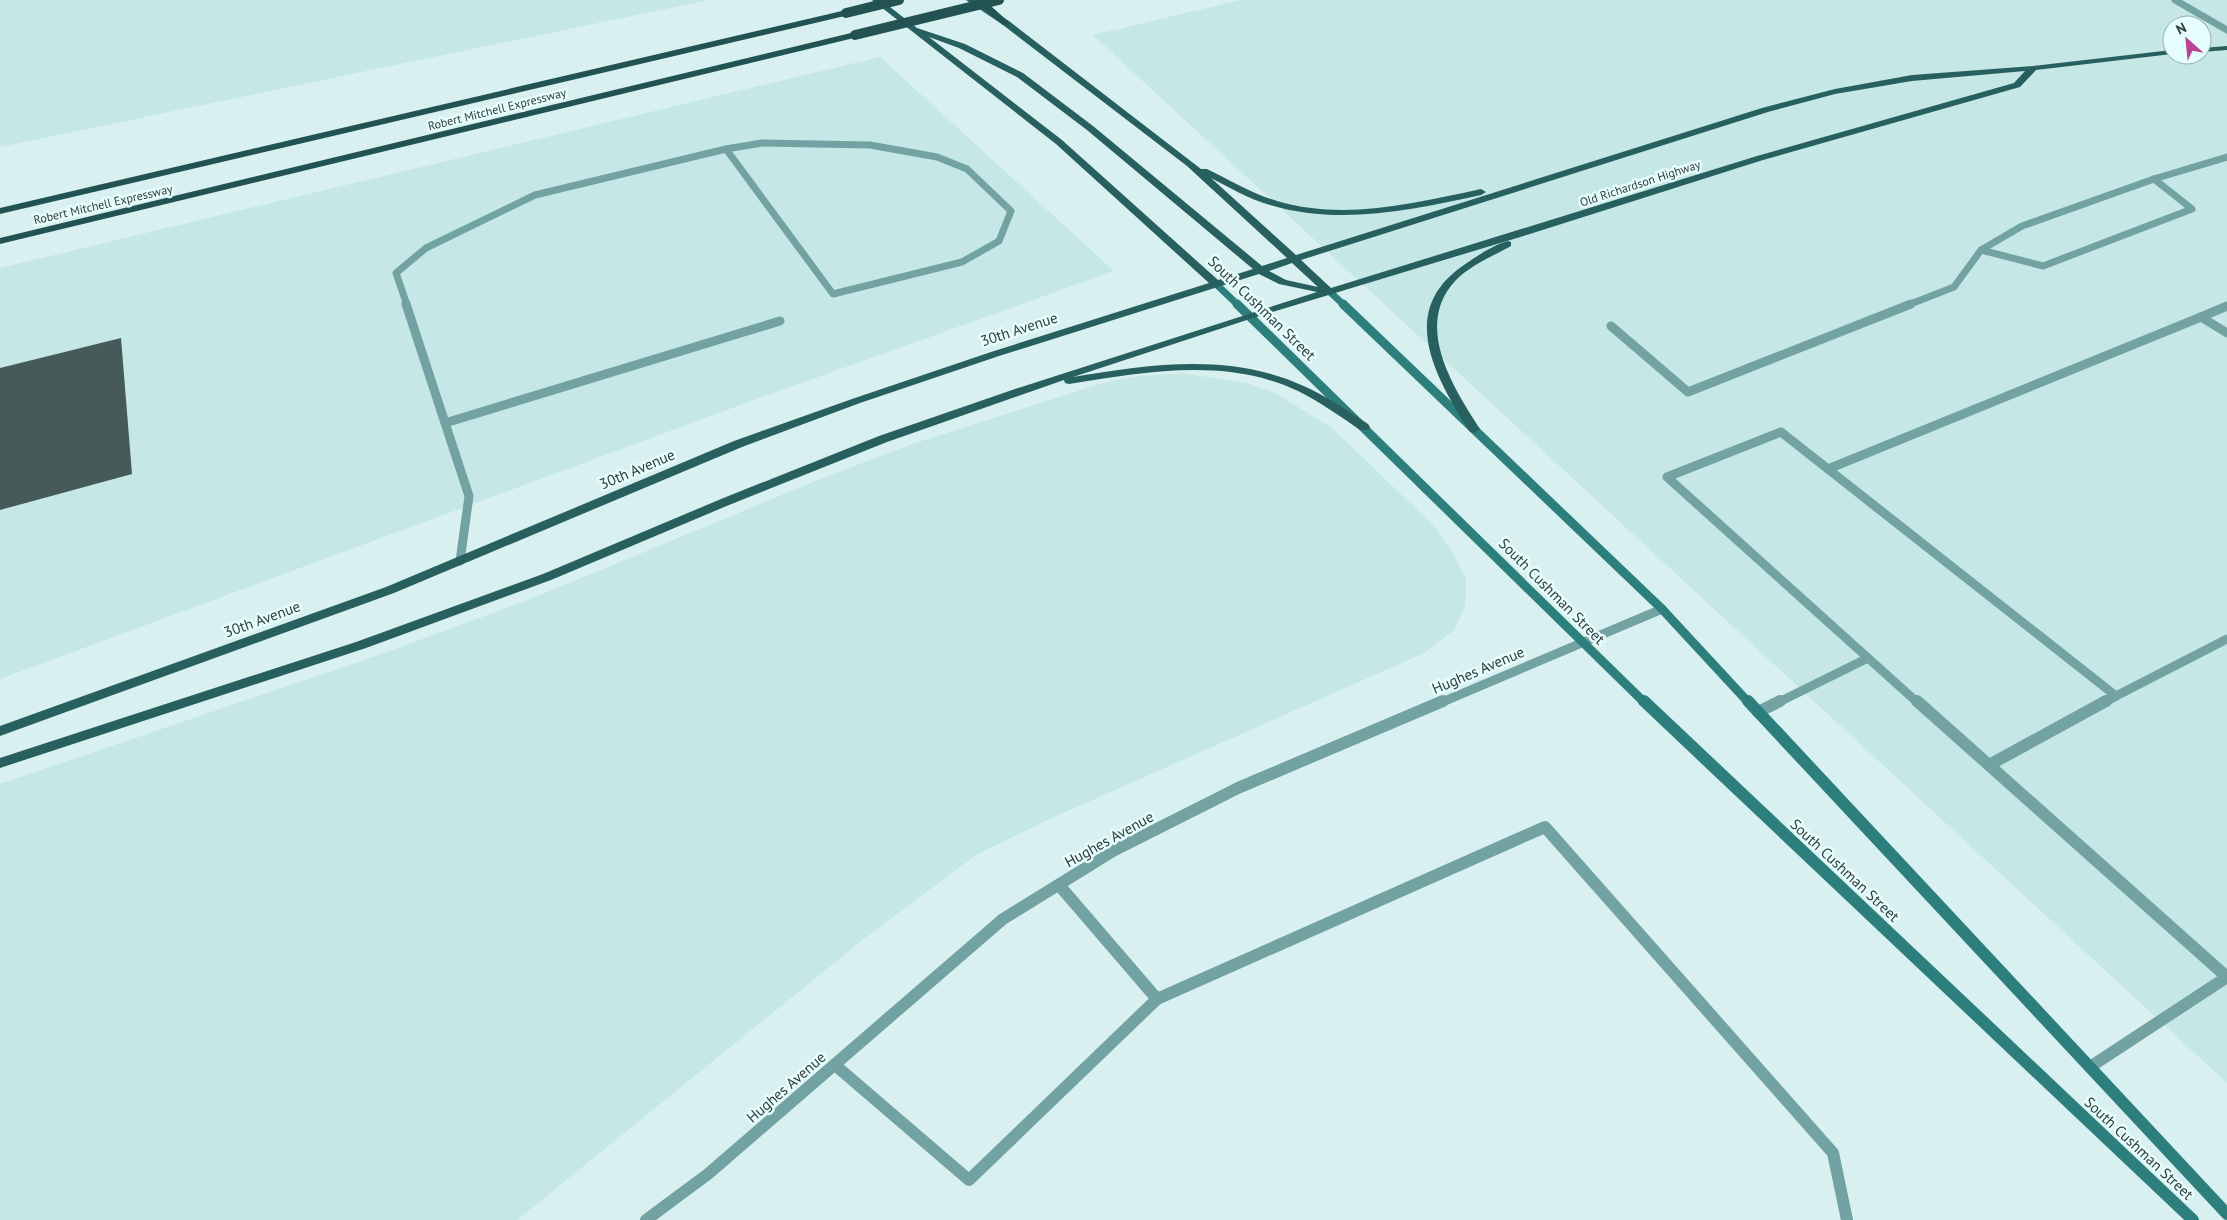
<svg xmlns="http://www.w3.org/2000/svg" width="2227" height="1220" font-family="'PT Sans',sans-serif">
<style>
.built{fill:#c5e7e6;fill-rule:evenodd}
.building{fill:#465a5a}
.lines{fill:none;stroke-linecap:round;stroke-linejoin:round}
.service-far2{stroke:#72a2a1;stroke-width:7}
.service-far1{stroke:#72a2a1;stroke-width:9}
.service{stroke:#72a2a1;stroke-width:12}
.minor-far2{stroke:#72a2a1;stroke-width:7}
.minor-far1{stroke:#72a2a1;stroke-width:9}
.minor{stroke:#72a2a1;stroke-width:12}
.secondary-far2{stroke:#2d7f7d;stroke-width:7}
.secondary-far1{stroke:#2d7f7d;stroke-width:9}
.secondary{stroke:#2d7f7d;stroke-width:12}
.primary{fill:#27605e;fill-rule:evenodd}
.trunk{fill:#225352;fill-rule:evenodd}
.trunk-bridge{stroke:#225352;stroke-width:10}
.labels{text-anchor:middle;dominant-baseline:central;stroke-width:5;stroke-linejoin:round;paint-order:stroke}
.far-street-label{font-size:12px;fill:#333d3c;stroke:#e5fdfc}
.street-label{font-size:15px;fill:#333d3c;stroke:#e5fdfc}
</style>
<rect width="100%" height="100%" fill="#d8f0ef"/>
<g class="built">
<polygon points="0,0 709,0 0,147"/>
<path d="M 1241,0 L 2227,0 L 2227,1083 L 1093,35 ZM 2172,25 L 2202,25 L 2202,55 L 2172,55 Z"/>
<polygon points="880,57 1114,271 751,401 0,679 0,268"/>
<polygon points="1182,373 1246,383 1275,393 1332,428 1436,528 1456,558 1466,580 1465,607 1454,630 1424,653 1045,821 976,855 865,938 517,1220 0,1220 0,784 376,656 528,600 816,481 909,445 1106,382 1137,376"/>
</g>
<polygon class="building" points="121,338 132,474 0,510 0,368"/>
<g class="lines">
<g class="service-far2">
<polygon points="762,143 870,145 937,157 967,169 1011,211 999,241 962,262 833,294 726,149"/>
<polyline points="1981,250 2043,266 2192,209 2154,179"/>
<polyline points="407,305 396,273 426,248 535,195 726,149"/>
<polyline points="1908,305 1954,287 1981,250 2022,226 2154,179 2227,157"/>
</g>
<g class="service-far1">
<polyline points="406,304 469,496 460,561"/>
<polyline points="2201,317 2227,306"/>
<polyline points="1611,326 1688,392 1911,304"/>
<polyline points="445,423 780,321"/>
<polyline points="1828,469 2201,317 2227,333"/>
<polyline points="1868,658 1667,477 1781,432 2116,696 2104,703"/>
<polyline points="2116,696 2227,639"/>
<polyline points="1777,703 1868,658 1918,703"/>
</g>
<g class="service">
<polyline points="1917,701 2227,977 2090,1067"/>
<polyline points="1758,712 1780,701"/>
<polyline points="1989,765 2106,701"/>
<polyline points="1059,885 1157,999 1545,827 1833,1153 1847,1220"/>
<polyline points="835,1065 969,1180 1157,999"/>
</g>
<polyline class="minor-far2" points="2175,0 2227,30"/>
<polyline class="minor-far1" points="1440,703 1662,609"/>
<polyline class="minor" points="646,1220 708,1174 1003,919 1113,851 1238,788 1443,701"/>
<g class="secondary-far2">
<polyline points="1216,284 1238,305"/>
<polyline points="1330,292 1344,305"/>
</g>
<g class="secondary-far1">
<polyline points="1237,304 1645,703"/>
<polyline points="1343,304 1662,609 1749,703"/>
</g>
<g class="secondary">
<polyline points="1644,701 2193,1220"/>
<polyline points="1748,701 2227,1214"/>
</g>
<g class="primary">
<path d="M 872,0 L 881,0 L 917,28 L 965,44 L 1023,73 L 1093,126 L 1262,266 L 1287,258 L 1187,166 L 1003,25 L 966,0 L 975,0 L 1009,21 L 1201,169 L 1207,169 C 1230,180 1252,194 1277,201 C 1344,221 1415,203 1481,189 L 1486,192 L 1481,195 C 1411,210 1340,226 1270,205 C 1249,199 1230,188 1211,178 L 1296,255 L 1762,108 L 1835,89 L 1912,75 L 2033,66 L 2172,50 L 2172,54 L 2036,70 L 2020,87 L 1763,160 L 1533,233 L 1253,318 L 1073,377 C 1151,364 1232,352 1306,387 C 1328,397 1348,411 1368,424 L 1370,427 L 1368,430 L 1360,430 C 1340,416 1320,402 1298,391 C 1226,357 1145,372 1069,384 L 1065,383 L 1064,380 L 887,442 L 729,505 L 551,580 L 366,648 L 0,768 L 0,758 L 356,642 L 543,574 L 721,499 L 879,436 L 1015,389 L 1317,292 L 1279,284 L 1259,274 L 999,356 L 860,403 L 742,447 L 394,593 L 0,736 L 0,726 L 386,587 L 734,441 L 852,399 L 991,352 L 1209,283 L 1056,144 ZM 929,37 L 959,48 L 1017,77 L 1087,130 L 1253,269 L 1218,280 L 1062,140 ZM 2025,71 L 2014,83 L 1757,156 L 1331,288 L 1301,260 L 1768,112 L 1835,94 L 1912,81 ZM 1292,263 L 1318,287 L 1286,280 L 1269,271 Z"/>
<polygon points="2227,46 2227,50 2202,52 2202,48"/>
<path d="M 1508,241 L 1511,242 L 1511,246 C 1493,256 1471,265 1456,280 C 1413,325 1453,387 1480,429 L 1474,433 L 1470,432 C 1436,378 1396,311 1464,265 C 1477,256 1493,245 1508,241 Z"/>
</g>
<g class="trunk">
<polygon points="975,0 984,0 1010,23 1003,25"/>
<polygon points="846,10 850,13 849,15 0,214 0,208"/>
<polygon points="855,32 858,33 858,37 0,244 0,238"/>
</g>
<g class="trunk-bridge">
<polyline points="846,13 899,0"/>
<polyline points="855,35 999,0"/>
</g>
</g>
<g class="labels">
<g class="far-street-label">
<text transform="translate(497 109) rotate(-14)">Robert Mitchell Expressway</text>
<text transform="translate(1640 183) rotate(-18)">Old Richardson Highway</text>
<text transform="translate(103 204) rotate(-13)">Robert Mitchell Expressway</text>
</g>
<g class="street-label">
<text transform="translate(1262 308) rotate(44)">South Cushman Street</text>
<text transform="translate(1019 329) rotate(-18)">30th Avenue</text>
<text transform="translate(637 469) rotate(-23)">30th Avenue</text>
<text transform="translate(1552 591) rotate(45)">South Cushman Street</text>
<text transform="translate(262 619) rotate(-20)">30th Avenue</text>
<text transform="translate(1478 670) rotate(-23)">Hughes Avenue</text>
<text transform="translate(1109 839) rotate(-29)">Hughes Avenue</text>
<text transform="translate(1845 870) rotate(43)">South Cushman Street</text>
<text transform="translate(786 1087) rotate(-41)">Hughes Avenue</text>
<text transform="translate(2139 1148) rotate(43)">South Cushman Street</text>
</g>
</g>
<g transform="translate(2187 40) rotate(333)"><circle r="24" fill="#e5fdfc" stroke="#9eb0af"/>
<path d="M0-4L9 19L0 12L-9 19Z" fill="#bc4294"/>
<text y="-8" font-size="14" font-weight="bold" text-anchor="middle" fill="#333d3c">N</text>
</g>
</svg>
